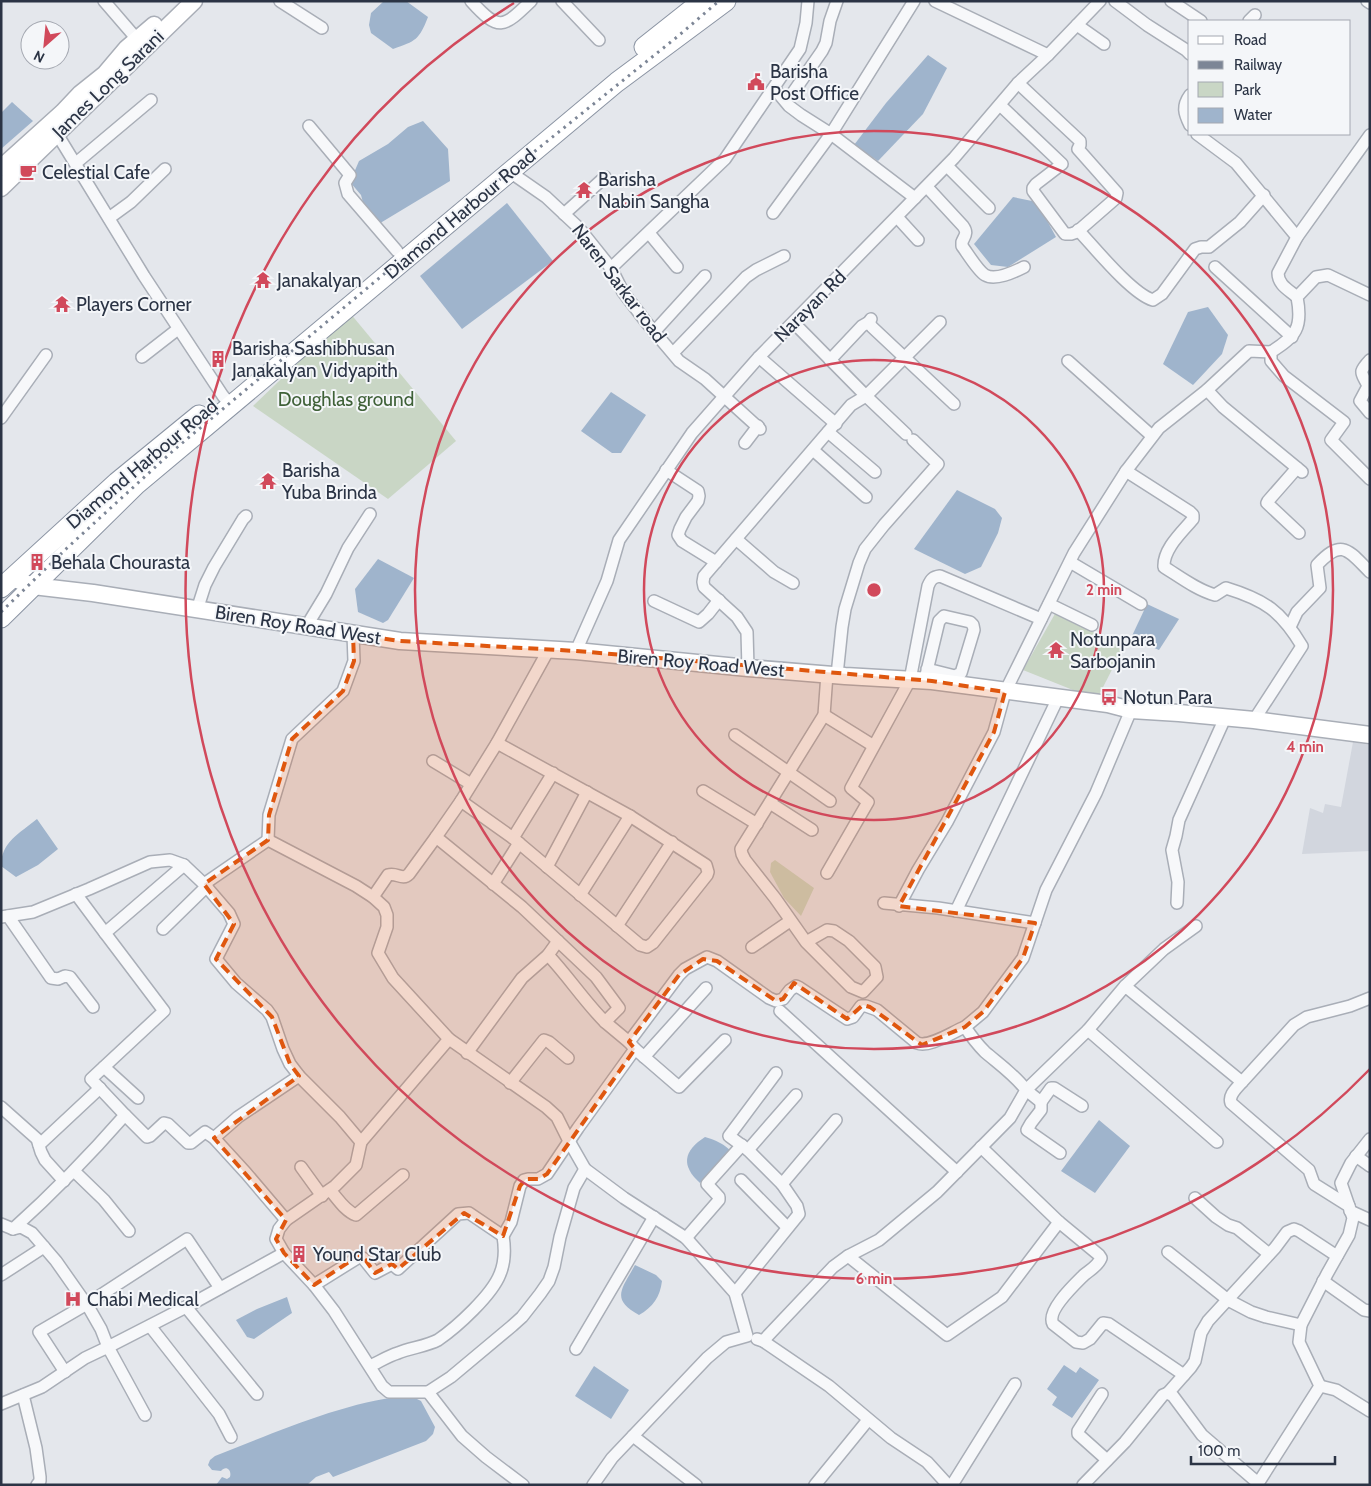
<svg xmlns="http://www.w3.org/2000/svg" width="1371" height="1486" font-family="Cabin,sans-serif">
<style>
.built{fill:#d2d6de}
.green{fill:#c9d6c5}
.water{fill:#9fb4cc}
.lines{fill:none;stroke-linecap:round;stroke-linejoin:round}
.minor-casing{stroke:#a9aeb7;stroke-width:14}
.secondary-casing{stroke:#a9aeb7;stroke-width:19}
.trunk-casing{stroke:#8b94a3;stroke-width:21}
.minor{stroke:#f7f8fa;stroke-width:11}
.secondary{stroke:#fff;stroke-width:16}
.trunk{stroke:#fff;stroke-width:19}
.rail{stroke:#7d8696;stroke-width:3;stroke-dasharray:2.5 5;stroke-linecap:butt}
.marked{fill:#df570f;fill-opacity:0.2;stroke:#df570f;stroke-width:4;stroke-dasharray:10 6;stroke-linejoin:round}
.ring{fill:none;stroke:#d1495b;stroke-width:2.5}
.labels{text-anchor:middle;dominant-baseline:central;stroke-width:4;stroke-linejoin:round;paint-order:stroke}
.poi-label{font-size:19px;fill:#2b3445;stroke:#f4f6f9;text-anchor:start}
.street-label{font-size:19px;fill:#2b3445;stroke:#f4f6f9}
.park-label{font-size:19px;fill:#3f6138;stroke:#f4f6f9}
.centre{fill:#d1495b;stroke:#f4f6f9;stroke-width:2.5}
.ring-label{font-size:15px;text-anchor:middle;font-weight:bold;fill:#d1495b;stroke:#f4f6f9;stroke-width:4;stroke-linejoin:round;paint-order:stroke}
</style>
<rect width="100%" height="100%" fill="#e4e7ec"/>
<polygon class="built" points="1353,742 1370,745 1370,851 1302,854 1310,808 1323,813 1325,804 1341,807"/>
<g class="green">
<polygon points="350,313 456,441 388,499 253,406"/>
<polygon points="1056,612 1123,648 1098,697 1088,696 1023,670"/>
<polygon points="775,860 814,888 801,916 784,898 770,872 771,863"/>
</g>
<g class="water">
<path d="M 384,1 L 406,1 L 428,17 C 419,40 416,41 393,49 L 371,33 L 369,25 L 371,13 Z"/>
<polygon points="928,55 947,68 923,114 878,161 854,145 886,103"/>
<polygon points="12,102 33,121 1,149 1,113"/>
<polygon points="423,121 448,149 450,181 377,225 365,210 361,195 350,182 359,161 388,144 408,127"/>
<polygon points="1013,197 1037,202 1056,237 1008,267 991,265 974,244"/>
<polygon points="507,203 553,261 462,329 420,276"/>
<polygon points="1208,307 1228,335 1222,354 1193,385 1163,364 1188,312"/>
<polygon points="611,392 646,415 621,453 612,453 581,431"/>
<polygon points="957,490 995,509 1002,518 998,533 981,567 965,574 914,549"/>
<polygon points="378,559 414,578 388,620 383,623 358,612 355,589"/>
<polygon points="1147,604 1179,619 1159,650 1131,638"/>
<path d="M 37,819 L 58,849 L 38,865 L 16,877 L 1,866 C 1,842 20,833 37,819 Z"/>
<polygon points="1099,1120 1130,1146 1095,1193 1061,1171"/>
<path d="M 705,1137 C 716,1140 724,1144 732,1152 L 700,1183 C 681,1166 683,1151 705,1137 Z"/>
<path d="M 635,1265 L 656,1275 L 662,1281 C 660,1297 653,1307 639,1315 C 610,1299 622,1289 635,1265 Z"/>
<polygon points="287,1297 292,1313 254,1339 247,1337 236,1320 257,1309"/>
<polygon points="1064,1365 1076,1373 1080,1367 1099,1380 1072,1418 1052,1405 1057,1397 1047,1389"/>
<polygon points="594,1366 629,1390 611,1419 575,1396"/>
<path d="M 404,1396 L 413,1397 L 421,1401 L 435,1427 L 433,1434 L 426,1441 L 333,1477 L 329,1472 L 316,1477 L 307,1485 L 216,1485 L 222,1477 L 227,1479 L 230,1477 C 232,1470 226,1465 221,1471 L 212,1470 L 208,1465 L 210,1460 L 215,1456 C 274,1433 341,1403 404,1396 Z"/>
</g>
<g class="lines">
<g class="minor-casing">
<g id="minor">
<polyline points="104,1 142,45"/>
<polyline points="280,1 322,28"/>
<path d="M 471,1 C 499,32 503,28 531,1"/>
<polyline points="562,1 599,40"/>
<polyline points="935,1 1048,55"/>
<polyline points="1115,1 1147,25 1186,50 1190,54"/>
<polyline points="1171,1 1201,21"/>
<polyline points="1367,1 1370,3"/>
<polyline points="1249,21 1255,15"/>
<polyline points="1077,25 1104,44"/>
<polyline points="774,88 789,106 801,115 831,134 915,198"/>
<polyline points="792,94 822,51 826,43 830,21 837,1"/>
<path d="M 1190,95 C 1182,106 1184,113 1190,125"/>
<polyline points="1000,105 1062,164 1036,184 1033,188 1033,191 1065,234 1071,234 1077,232 1116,198 1117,193 1078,149 1080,145 1080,141 1018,83"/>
<polyline points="309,126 350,175 345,183 348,194 397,251"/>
<polyline points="54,129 144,276 223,396 231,405"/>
<path d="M 1197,134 L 1236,163 L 1297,237 L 1278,273 C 1278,285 1289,290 1297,297"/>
<polyline points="76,163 151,100"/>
<polyline points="947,166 989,208"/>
<polyline points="510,172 546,197 579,228 611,268 623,292 646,322 679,361 705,379 760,429"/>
<path d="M 927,187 L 963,226 C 968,233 965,235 962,242 L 962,246 C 968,254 978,271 985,275 C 995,281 1014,272 1024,267"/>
<polyline points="773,213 831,134 914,1"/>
<polyline points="564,214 605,177"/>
<polyline points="897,217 918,240"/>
<polyline points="109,218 131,202 165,169"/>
<path d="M 1078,230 C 1094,247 1132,294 1153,300 L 1162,294 L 1195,249 L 1201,247 L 1209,247 L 1240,222 L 1264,195"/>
<polyline points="649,233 677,267"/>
<polyline points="1297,237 1370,135"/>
<polyline points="1215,267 1292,337"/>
<polyline points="611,268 725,159 800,49 806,23 808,1"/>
<path d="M 1370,295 L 1328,275 L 1316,277 L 1297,297 C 1303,328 1296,336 1271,352 L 1271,361 L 1284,376 L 1344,422 L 1331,440 L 1370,479"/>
<polyline points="871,319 869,322 872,327 954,404"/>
<polyline points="794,323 866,396 906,434"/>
<polyline points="654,332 705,276"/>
<polyline points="673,353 746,277 756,270 784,256"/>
<polyline points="142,357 178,329"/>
<polyline points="759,357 836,424"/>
<polyline points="830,360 862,326 869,322"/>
<path d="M 1370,360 C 1357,374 1362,372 1368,386 L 1360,401 L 1370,413"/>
<polyline points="1068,361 1152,436"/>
<polyline points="1207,390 1223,407 1302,472"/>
<polyline points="1,418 46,355"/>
<polyline points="828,432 875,472"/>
<polyline points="745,443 758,426"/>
<polyline points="813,450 866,497"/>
<polyline points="1297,468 1268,501 1267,503 1299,533"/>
<polyline points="666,470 698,491 699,496 698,501 686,517 680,529 678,535 682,541 716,562"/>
<path d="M 1126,471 L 1190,512 L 1193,515 L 1193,519 C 1182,532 1163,549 1164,567 C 1180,577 1197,590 1215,595 L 1226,588 C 1265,600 1281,611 1302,646 L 1254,720"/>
<polyline points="736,539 774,572 793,583"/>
<polyline points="1070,562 1141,604"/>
<polyline points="654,601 699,622 708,614 719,600"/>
<polyline points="1049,604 1092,625"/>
<polyline points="197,610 205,585 214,567 243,519 246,516"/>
<polyline points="306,627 326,594 348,548 370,514"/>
<path d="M 1290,627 L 1297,612 L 1320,588 L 1317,565 C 1342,538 1348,550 1370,572"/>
<polyline points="576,651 607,581 619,540 692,433 759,357 954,158 1018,83 1048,55 1100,1"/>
<polyline points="748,668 747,632 737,617 704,587 703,582 704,576 851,405 866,396 940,322"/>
<polyline points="837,675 842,627 845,609 859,563 865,549 884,525 938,464 913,440"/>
<polyline points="924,681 926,675 939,621 944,616 970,622 973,625 974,630 961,673 955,676 927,669"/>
<polyline points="824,715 869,743"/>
<polyline points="735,735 830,801"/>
<polyline points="497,743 630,816 706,865 708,872 707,875 653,943 647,947 640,945 513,838 553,773"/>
<polyline points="433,761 471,784"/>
<polyline points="703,791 757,824"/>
<polyline points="461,801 513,838"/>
<polyline points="770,803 812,830"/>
<polyline points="268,840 356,886 373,897 384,907 387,915 387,927 378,953 393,978 449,1039 546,1107 557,1117 569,1141 585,1169 624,1198 686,1238 735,1293 747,1336 726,1342 707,1358 612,1458 593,1485"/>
<polyline points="268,840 269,815 292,739 343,691 354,661 353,634"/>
<polyline points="547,867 587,792"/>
<path d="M 827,873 L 868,802 L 851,788 L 910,680 L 928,586 C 931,579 933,577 940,576 L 1041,619"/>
<polyline points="204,884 229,913 234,924 216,959 236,983 267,1010 272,1017 283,1049 290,1064 300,1077 340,1117 361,1142 356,1165 335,1186 286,1220 279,1229 276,1239 284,1253"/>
<polyline points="493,884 519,843"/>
<polyline points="76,894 105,933"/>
<polyline points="580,895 630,816"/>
<path d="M 373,897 L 388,875 C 397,872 402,881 409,874 L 436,837"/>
<polyline points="884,903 938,908 1035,923"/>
<polyline points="1177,903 1178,882 1172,850 1176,836 1179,820 1225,718"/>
<polyline points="899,906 918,870 947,822 994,732 1005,692 1074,553 1126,471 1159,428 1207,390 1249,351 1271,352"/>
<polyline points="956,911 1058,698"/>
<polyline points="8,916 51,978 58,979 65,976 70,977 93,1007"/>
<polyline points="1,917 33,912 89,889 150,862 170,860 184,865 204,884 268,840"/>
<polyline points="617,926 672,842"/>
<polyline points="163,929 207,886"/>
<polyline points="806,942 827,930 834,931 849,941 875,967 877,977 863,992 851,987 806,942 775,898 745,860 742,854 741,849 824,715 827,674"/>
<polyline points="752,947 790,921"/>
<path d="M 548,955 C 568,976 584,1001 605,1022"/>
<polyline points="1125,986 1164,949 1196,926"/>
<polyline points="780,1011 957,1172"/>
<polyline points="1088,1030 1217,1142"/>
<path d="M 629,1042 L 679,975 L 685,969 L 707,957 L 717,961 L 769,998 L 776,1001 L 783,999 L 790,990 L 796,986 L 800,988 L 847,1019 L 853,1017 L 861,1006 L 866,1006 L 877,1010 L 917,1043 C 930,1048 952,1032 965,1027"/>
<polyline points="635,1049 679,1087 725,1040"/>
<polyline points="467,1053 522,978 548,955 558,941"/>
<polyline points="644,1057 706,988"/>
<polyline points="104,1067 138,1098"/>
<polyline points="776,1073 729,1136 748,1150 782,1184 836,1120"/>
<polyline points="1242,1082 1294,1025 1307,1017 1350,1006 1370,998"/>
<polyline points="510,1083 544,1040 549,1042 568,1058"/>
<polyline points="1041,1102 1041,1110 1031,1123 1027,1130 1060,1153"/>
<path d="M 1082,1106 L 1054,1088 L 1051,1088 L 1041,1102 L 1026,1090 L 1088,1030 L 1125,986 L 1242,1082 C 1237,1088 1228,1095 1231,1103 L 1309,1170 L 1314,1184 L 1349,1206"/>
<polyline points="1,1107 37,1139 41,1152 45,1160 64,1181"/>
<polyline points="125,1115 147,1137 150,1136 164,1123 168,1124 188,1143 191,1143 205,1132 214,1138 246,1173 286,1220"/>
<polyline points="214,1138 238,1117 299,1076"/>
<polyline points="361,1142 449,1039"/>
<polyline points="39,1145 100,1088"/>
<polyline points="981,1147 1059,1222"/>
<polyline points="748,1150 796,1095"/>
<polyline points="1356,1156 1370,1166"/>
<polyline points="301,1167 322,1196"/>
<polyline points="74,1171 104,1200 129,1231"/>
<polyline points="741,1180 787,1227"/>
<path d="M 330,1190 C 338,1199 345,1211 356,1215 L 403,1175"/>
<polyline points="1195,1198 1216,1217 1228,1225 1237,1228 1269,1254"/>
<polyline points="1350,1211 1370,1220"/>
<polyline points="1,1224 13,1229 21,1227 32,1233 56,1261 89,1308 101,1329 108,1347 186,1307 284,1253 314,1285 334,1311 382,1386 389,1392 428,1392 451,1377 512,1326 522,1317 540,1294 549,1281 554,1267 560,1237 574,1188 585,1169"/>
<path d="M 13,1229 C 53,1193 90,1155 125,1115 L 91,1079 L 164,1011 L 105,933 L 184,865"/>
<polyline points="503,1236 511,1222 520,1186 524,1180 528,1179 538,1179 547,1174 578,1128 635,1049 629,1042 605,1022 619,1008 596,977 558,941 522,907 436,837 461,801 497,743 549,649"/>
<polyline points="686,1238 719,1200 719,1197 707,1184 742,1145"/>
<polyline points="1168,1252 1228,1300 1251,1312 1266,1317 1301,1325"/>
<path d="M 848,1256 L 947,1335 L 1002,1297 L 1059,1222 L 1099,1255 L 1101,1258 C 1098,1266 1090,1270 1084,1275 C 1075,1284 1046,1311 1053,1324 L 1076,1342 L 1083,1343 L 1090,1339 L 1103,1323 L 1109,1324 L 1184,1375"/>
<polyline points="1,1275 44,1247"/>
<polyline points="1323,1281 1364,1310 1370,1311"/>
<path d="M 314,1285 L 359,1257 L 363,1258 L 375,1273 L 392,1264 L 398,1269 L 458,1214 L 469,1213 L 503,1236 C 505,1248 505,1262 500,1274 C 492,1295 457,1327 438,1340 C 427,1346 410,1348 398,1353 C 388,1356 379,1362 370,1366"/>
<polyline points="735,1293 799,1214 797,1206 782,1184"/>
<polyline points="186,1307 257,1394"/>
<polyline points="150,1326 219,1414 231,1437"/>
<polyline points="757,1339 763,1341 829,1386 891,1438 927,1462 948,1485"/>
<path d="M 763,1341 L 833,1267 L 848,1256 L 879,1240 L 937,1192 L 1010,1118 L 1026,1090 C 1015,1075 999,1064 985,1052 C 977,1044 971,1036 965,1027 L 983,1012 L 1023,958 L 1046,890 L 1096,793 L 1131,710"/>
<polyline points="576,1349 654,1217"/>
<polyline points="65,1372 39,1332 87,1304 187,1239 220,1288"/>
<polyline points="1320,1386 1336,1390 1370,1411"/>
<polyline points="428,1392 462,1436 486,1457 523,1485"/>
<polyline points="1168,1393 1191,1367 1195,1361 1201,1333 1208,1321 1275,1248 1287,1232 1294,1229 1299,1231 1337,1256"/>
<polyline points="1102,1394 1078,1431 1078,1434 1107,1460"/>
<polyline points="23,1395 36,1448 40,1477 40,1481 37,1485"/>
<polyline points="1,1404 42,1387 85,1358 108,1347 145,1415"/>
<polyline points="633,1436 696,1485"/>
<polyline points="815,1485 868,1420"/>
<polyline points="952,1485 1015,1384"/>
<polyline points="1083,1485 1125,1442 1163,1395 1168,1393 1173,1396 1202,1435 1258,1483"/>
<polyline points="1257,1485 1320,1386 1299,1342 1301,1325 1327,1274 1349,1235 1353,1218 1341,1183 1351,1163 1370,1139"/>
</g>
</g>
<g class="secondary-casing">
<g id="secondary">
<polyline points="1,168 63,112 80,94 105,74 127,48 154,25"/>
<polyline points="1,188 194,1"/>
<polyline points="12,578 33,586 93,593 400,641 576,651 748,668 845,676 932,681 1108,704 1131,710 1179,713 1254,720 1370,735"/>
</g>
</g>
<g class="trunk-casing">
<g id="trunk">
<polyline points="644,47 702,1"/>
<polyline points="1,588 117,482 199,415"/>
<polyline points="1,618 136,485 617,82 726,1"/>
</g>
</g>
<use href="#minor" class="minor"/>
<use href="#secondary" class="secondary"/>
<use href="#trunk" class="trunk"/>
<polyline class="rail" points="1,612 67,548 175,449 433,233 677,37 719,1"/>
</g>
<path class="marked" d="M 353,634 L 400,641 L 576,651 L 932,681 L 1005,692 L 994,732 L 899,906 L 1035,923 L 1023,958 L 983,1012 L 965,1027 L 922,1045 L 870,1007 L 863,1005 L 847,1019 L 794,983 L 783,999 L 776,1001 L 717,961 L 703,959 L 679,975 L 629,1042 L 635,1049 L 547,1174 L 538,1179 L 526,1179 L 520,1186 L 503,1236 L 464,1213 L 398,1269 L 392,1264 L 375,1273 L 361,1254 L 314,1285 L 284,1253 L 276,1239 L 286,1220 L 214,1138 L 299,1076 L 290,1064 L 272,1017 L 216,959 L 234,924 L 204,884 L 268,840 L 269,815 L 292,739 L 343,691 L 354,661 Z"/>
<g class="ring">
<circle cx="874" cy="590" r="230"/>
<circle cx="874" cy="590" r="459"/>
<path d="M1370 1069A689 689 0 1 1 514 3"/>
</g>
<defs>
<g id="civic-bare" transform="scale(1.35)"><path d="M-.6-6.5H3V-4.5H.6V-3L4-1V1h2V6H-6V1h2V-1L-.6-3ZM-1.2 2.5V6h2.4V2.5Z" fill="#d1495b" stroke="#f4f6f9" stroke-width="2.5" paint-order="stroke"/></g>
<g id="cafe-bare" transform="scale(1.35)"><path d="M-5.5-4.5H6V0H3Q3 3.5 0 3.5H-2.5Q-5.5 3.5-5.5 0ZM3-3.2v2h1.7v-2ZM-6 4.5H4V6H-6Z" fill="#d1495b" stroke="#f4f6f9" stroke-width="2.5" paint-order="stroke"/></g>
<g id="temple-bare" transform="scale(1.35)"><path d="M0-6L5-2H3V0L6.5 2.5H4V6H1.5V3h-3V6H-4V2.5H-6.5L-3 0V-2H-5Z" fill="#d1495b" stroke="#f4f6f9" stroke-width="2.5" paint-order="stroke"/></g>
<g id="building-bare" transform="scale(1.35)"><path d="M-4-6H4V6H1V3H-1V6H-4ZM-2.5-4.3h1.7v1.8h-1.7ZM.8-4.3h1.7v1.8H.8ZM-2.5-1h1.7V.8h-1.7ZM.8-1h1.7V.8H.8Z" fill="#d1495b" stroke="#f4f6f9" stroke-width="2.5" paint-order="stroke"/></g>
<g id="bus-bare" transform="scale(1.35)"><path d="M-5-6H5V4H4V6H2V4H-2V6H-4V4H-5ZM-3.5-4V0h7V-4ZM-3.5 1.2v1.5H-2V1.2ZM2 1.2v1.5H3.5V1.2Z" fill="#d1495b" stroke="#f4f6f9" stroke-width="2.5" paint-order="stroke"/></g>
<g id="hospital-bare" transform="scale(1.35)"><path d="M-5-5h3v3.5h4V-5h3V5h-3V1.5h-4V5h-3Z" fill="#d1495b" stroke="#f4f6f9" stroke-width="2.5" paint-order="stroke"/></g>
</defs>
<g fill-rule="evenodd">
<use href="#civic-bare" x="756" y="82"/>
<use href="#cafe-bare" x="28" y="172"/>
<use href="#temple-bare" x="584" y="190"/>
<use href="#temple-bare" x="263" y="280"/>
<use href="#temple-bare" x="62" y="304"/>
<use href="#building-bare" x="218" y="359"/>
<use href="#temple-bare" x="268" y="481"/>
<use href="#building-bare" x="37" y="562"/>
<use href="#temple-bare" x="1056" y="650"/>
<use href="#bus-bare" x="1109" y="697"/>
<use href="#building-bare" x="299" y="1254"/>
<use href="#hospital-bare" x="73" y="1299"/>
</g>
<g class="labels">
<g class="poi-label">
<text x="770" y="71">Barisha<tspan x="770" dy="22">Post Office</tspan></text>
<text x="42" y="172">Celestial Cafe</text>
<text x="598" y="179">Barisha<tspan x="598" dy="22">Nabin Sangha</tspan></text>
<text x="277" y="280">Janakalyan</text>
<text x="76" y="304">Players Corner</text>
<text x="232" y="348">Barisha Sashibhusan<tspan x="232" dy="22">Janakalyan Vidyapith</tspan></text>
<text x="282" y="470">Barisha<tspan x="282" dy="22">Yuba Brinda</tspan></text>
<text x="51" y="562">Behala Chourasta</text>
<text x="1070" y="639">Notunpara<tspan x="1070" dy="22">Sarbojanin</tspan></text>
<text x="1123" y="697">Notun Para</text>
<text x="313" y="1254">Yound Star Club</text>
<text x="87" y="1299">Chabi Medical</text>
</g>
<g class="street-label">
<text transform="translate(108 84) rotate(-44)">James Long Sarani</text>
<text transform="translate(460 214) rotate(-40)">Diamond Harbour Road</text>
<text transform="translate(619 283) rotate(53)">Naren Sarkar road</text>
<text transform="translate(810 306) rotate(-45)">Narayan Rd</text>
<text transform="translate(142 464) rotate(-40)">Diamond Harbour Road</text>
<text transform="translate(298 625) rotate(9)">Biren Roy Road West</text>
<text transform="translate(701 663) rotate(5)">Biren Roy Road West</text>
</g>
<g class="park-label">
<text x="346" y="399">Doughlas ground</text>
</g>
</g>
<circle cx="874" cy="590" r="8" class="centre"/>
<g class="ring-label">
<text x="1104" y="595">2 min</text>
<text x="1305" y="752">4 min</text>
<text x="874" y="1284">6 min</text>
</g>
<rect width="1371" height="1486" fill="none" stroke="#2b3445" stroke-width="5"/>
<rect x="1188" y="20" width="162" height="115" fill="#f4f6f9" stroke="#a4a8b1"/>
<rect x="1198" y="36" width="25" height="8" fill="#ffffff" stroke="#a4a8b1"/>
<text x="1234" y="45" font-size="15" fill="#2b3445">Road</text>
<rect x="1198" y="61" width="25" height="8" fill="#7d8696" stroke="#a4a8b1"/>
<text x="1234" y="70" font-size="15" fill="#2b3445">Railway</text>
<rect x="1198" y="82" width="25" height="15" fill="#c9d6c5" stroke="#a4a8b1"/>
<text x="1234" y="95" font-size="15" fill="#2b3445">Park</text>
<rect x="1198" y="108" width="25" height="15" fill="#9fb4cc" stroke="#a4a8b1"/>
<text x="1234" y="120" font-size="15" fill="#2b3445">Water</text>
<g transform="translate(45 45) rotate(207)"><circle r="24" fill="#f4f6f9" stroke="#a4a8b1"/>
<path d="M0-4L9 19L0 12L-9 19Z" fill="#d1495b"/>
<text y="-8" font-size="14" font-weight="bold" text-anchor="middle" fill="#2b3445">N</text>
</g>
<path d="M1191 1456v8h144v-8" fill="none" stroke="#2b3445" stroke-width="2.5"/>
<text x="1198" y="1456" font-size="15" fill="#2b3445" stroke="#f4f6f9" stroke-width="4" paint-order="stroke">100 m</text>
</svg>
